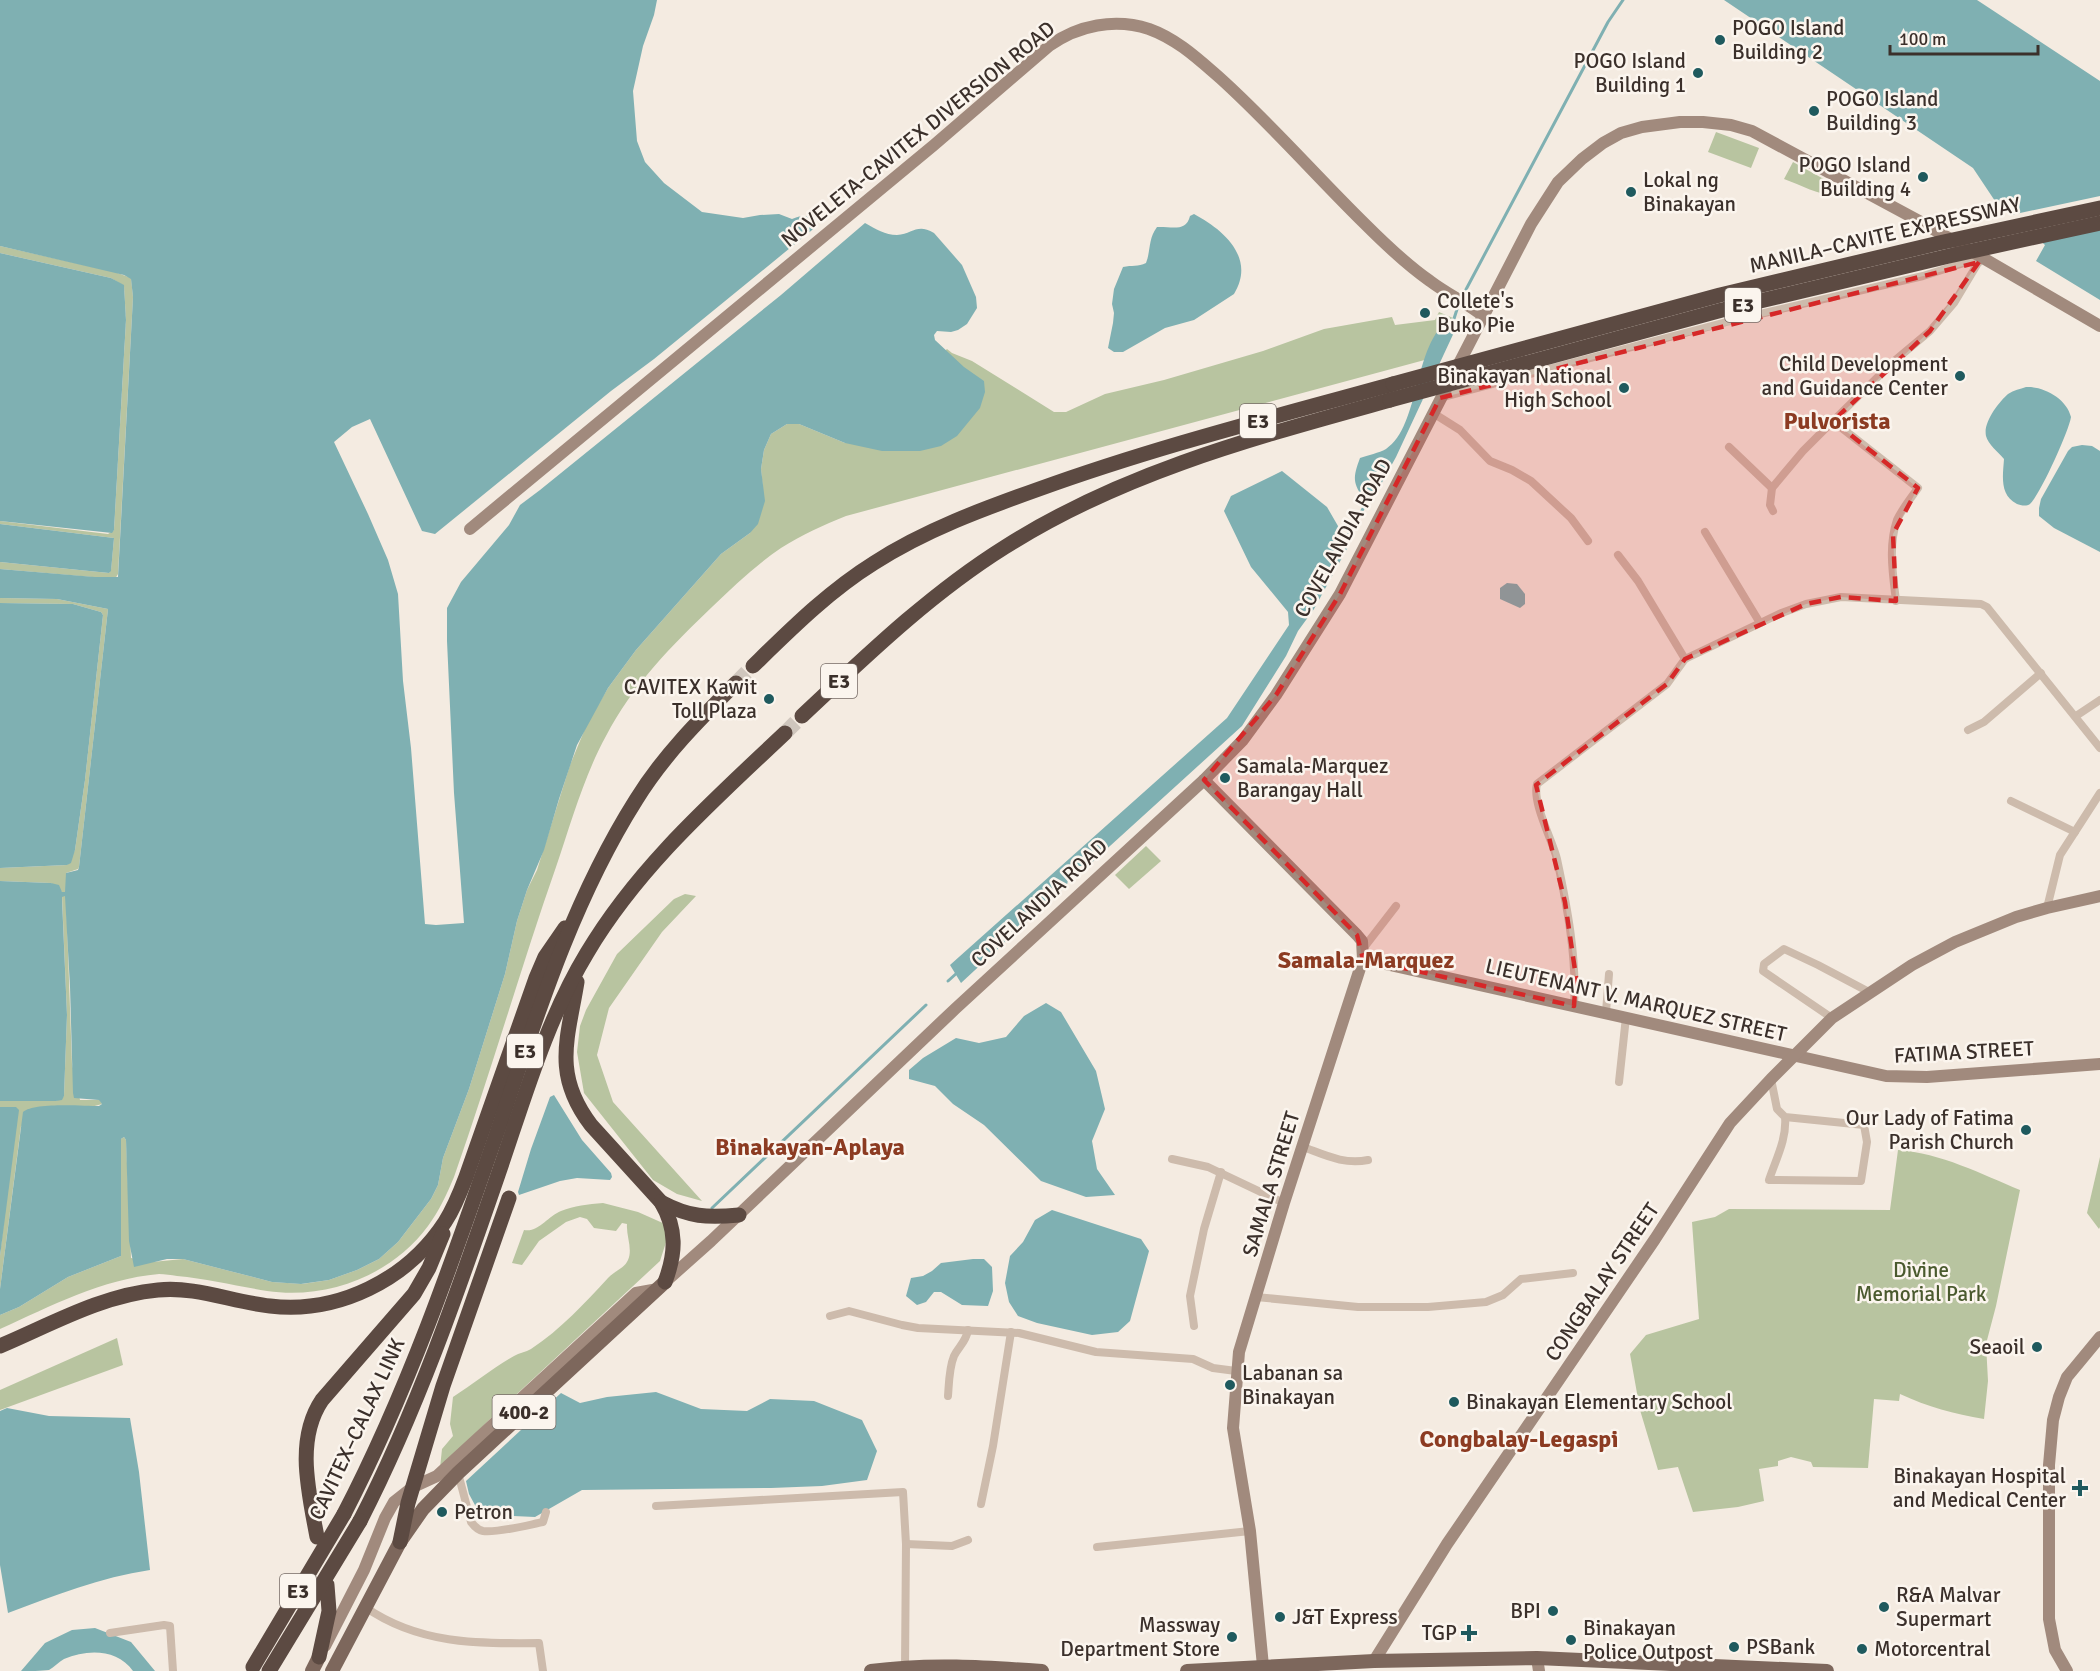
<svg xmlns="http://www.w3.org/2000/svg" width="2100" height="1671" font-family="Signika,sans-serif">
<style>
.green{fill:#b8c4a0}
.water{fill:#7fb0b2}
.pier{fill:#f4ebe1}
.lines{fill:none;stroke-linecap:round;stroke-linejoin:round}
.stream{stroke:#7fb0b2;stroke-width:3}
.highway-tunnel{stroke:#cfc6bd;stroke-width:15;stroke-dasharray:15 8;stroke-linecap:butt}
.street{stroke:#cdbbac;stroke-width:8}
.secondary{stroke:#a18a7d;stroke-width:12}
.primary{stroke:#7d675c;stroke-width:14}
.highway{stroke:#5c4a42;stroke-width:15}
.highway-bridge{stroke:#5c4a42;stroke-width:15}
.marked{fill:#d62828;fill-opacity:0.2;stroke:#d62828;stroke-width:4.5;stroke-dasharray:12 8;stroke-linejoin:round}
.poi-dot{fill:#1f5a5e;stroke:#fbf5ee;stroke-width:2}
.labels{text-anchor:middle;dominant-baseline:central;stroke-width:5;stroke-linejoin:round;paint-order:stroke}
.shield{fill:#fbf5ee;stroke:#756b66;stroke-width:1.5}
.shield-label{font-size:20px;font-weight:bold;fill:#3b302b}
.poi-label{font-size:21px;fill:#3b302b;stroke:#fbf5ee;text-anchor:start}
.street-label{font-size:21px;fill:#3b302b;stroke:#fbf5ee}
.park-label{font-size:21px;fill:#4a5a2e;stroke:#fbf5ee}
.quarter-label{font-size:24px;font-weight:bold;fill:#8c3b22;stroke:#fbf5ee}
</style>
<rect width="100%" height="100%" fill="#f4ebe1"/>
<g class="green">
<polygon points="1716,132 1759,148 1751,168 1708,152"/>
<path d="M 1793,162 L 1840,188 L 1837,196 C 1818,195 1801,185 1784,179 Z"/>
<polygon points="0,246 115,272 131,278 133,297 118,574 115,579 0,569 0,562 109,573 111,570 114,538 0,524 0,521 108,534 114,530 126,320 124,286 111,278 0,253"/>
<path d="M 1439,312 L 1453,318 L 1432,358 L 846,516 C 823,525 802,535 781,548 C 756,565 734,586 712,607 C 672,645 632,686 606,736 C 584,776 571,823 556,867 C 520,970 490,1075 454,1177 C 447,1194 439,1211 428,1226 C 392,1275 328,1300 267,1291 C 237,1286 208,1279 177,1276 C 171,1275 165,1274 159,1274 C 102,1279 51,1306 0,1329 L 0,1315 L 19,1307 L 68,1277 L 121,1256 L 121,1139 L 124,1137 L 126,1140 L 131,1258 L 152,1262 L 183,1259 L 272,1282 L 302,1284 L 329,1280 L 357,1270 L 379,1259 L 398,1242 L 431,1199 L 438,1185 L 443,1158 L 469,1089 L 505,974 L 517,921 L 527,890 L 537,870 L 570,765 L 587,724 L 608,688 L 636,650 L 721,554 L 750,533 L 763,490 L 761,469 L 764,450 L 771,434 L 787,424 L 799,424 L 845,443 L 947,349 L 952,353 L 972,361 L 1054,412 L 1066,412 L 1105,394 L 1164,380 L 1263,351 L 1324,329 L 1392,317 L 1395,325 L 1435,320 Z"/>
<polygon points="0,598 57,599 108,609 79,867 78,869 66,873 66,892 62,892 51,883 0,881 0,868 67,865 75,850 85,780 103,615 101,612 73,604 0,603"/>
<polygon points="1146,846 1161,861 1129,889 1115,875"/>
<polygon points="685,894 696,896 662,932 609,1008 597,1055 613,1102 702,1201 677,1194 653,1180 584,1093 577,1052 580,1026 586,1010 617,954 674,899"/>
<polygon points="62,896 66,896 72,1064 80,1100 100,1100 102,1104 21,1126 0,1289 0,1256 16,1107 0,1107 0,1101 56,1101 64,1096 67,1015"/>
<path d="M 1898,1150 C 1941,1153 1981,1174 2020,1190 L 1996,1306 L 1986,1344 L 1988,1381 L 1984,1419 C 1954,1414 1928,1407 1900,1394 L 1899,1401 L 1874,1399 L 1868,1468 L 1813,1467 L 1811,1462 L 1791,1457 L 1778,1461 L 1778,1466 L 1759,1469 L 1764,1501 L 1738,1507 L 1693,1512 L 1678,1467 L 1658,1470 L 1640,1410 L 1630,1354 L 1646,1335 L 1699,1319 L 1692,1222 L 1715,1217 L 1729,1209 L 1890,1210 Z"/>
<polygon points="2100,1157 2100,1227 2099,1229 2087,1213"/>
<path d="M 603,1203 L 638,1212 L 665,1224 L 668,1236 L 660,1261 L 489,1420 L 440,1468 L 442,1449 L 453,1436 L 450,1424 L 453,1397 C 473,1384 493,1368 514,1356 C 519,1353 526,1352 531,1349 C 561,1329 584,1304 608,1278 C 614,1271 624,1269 628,1260 C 633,1249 626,1236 627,1224 L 622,1223 L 616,1231 L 594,1228 L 587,1219 L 580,1217 L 566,1222 L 539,1241 L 522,1265 L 512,1263 L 524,1230 C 538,1233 548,1216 561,1211 C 574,1206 588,1204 603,1203 Z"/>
<polygon points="117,1338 123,1365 0,1410 0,1390"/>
</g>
<g class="water">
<path d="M 0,0 L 657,0 L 654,15 L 643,46 L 633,91 L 637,141 L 645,162 L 664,183 L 702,212 L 743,218 L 760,215 L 779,214 L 792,219 C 805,214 808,215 817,226 L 654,359 L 611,391 L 435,534 L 422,531 L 370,419 L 352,427 L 334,442 L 368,514 L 388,560 L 398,594 L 403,681 L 411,748 L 425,924 L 436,925 L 464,923 L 454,793 L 447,641 L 447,608 L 461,582 L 509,525 L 520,505 L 540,490 L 781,295 L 865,223 C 876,229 885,235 897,235 C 913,234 917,223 934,233 L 962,265 L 976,297 L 977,308 L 967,324 L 958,330 L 951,332 L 937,331 L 934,335 L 935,340 L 964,367 L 984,381 L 985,392 L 980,408 L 957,436 L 941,446 L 920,451 L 882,451 L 845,443 L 799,424 L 787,424 L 771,434 L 764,450 L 761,469 L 765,501 L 758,524 L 750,533 L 721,554 L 636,650 L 608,688 L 577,745 L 559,799 L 544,850 L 527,890 L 517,921 L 505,974 L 469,1089 L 443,1158 L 438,1185 L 431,1199 L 398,1242 L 379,1259 L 357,1270 L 329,1280 L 301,1284 L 272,1282 L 183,1259 L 167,1259 L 134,1267 L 129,1241 L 126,1140 L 124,1137 L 121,1139 L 121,1256 L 68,1277 L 19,1307 L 0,1315 L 0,1289 L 23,1112 C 34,1102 83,1106 99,1106 L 102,1104 L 99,1100 L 74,1098 L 73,1093 L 70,987 L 65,896 L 62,897 L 62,899 L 67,1015 L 64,1096 L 62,1100 L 56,1101 L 0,1101 L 0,881 L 51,883 L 59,885 L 62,892 L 65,892 L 66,873 L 78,870 L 79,867 L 108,609 L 57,599 L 0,598 L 0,569 L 95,577 L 118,577 L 133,297 L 131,279 L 124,275 L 0,246 Z"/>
<polygon points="1724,0 1977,0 2100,81 2100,300 2036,261 2045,245 1995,201 1973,168"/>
<path d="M 1194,214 C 1224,230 1256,258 1234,294 L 1194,320 L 1165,328 L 1123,352 L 1114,352 L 1108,348 L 1113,323 L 1114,313 L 1112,304 L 1114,289 L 1123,267 C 1132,265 1138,267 1146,263 C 1151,250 1148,239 1157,227 C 1170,226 1186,233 1190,216 Z"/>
<polygon points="0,253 111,278 124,285 126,320 114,530 112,533 0,521"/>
<path d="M 1450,318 L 1457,326 L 1396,457 L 1374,497 L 1365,500 C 1352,483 1353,477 1360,458 C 1368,455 1379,453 1386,449 C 1421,425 1412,346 1450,318 Z"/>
<path d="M 2026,387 C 2044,386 2067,399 2071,417 C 2069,431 2040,495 2030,504 C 2026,507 2020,505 2017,504 C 1999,495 2003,475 2004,459 C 1998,452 1988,444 1986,436 C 1983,422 1999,402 2008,394 C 2014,390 2020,389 2026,387 Z"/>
<polygon points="2082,445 2092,446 2100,451 2100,552 2054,528 2039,516 2039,508 2041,499 2068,451 2072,447"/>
<polygon points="1282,471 1327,507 1349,545 1314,609 1298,631 1286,656 1242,726 1088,866 1079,866 1069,875 1067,885 961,983 950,965 1227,718 1289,625 1288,612 1251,567 1224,511 1231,496"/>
<polygon points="0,524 114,538 111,571 109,573 0,562"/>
<polygon points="1507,583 1517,584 1525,594 1525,604 1520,608 1500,599 1500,588"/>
<polygon points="0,603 73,604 101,612 103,615 85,780 75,850 71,863 67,865 0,868"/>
<polygon points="1046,1003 1061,1012 1096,1071 1105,1109 1092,1141 1097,1169 1115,1195 1086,1197 1041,1181 984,1125 953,1104 935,1086 909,1079 909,1070 923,1058 956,1038 979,1043 1006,1037 1024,1016"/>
<polygon points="554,1095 582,1140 611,1173 612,1177 610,1180 577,1178 560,1181 519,1195 518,1192 531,1149 550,1097"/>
<polygon points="0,1107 16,1107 19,1110 0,1256"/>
<polygon points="1052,1210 1141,1239 1149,1251 1130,1321 1118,1332 1092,1335 1037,1323 1018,1316 1009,1302 1005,1283 1010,1256 1023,1242 1035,1220"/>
<polygon points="973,1259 984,1259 992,1267 993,1291 988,1306 962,1305 941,1292 934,1292 926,1302 917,1305 906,1296 911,1278 923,1276 932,1271 941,1263"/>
<polygon points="656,1392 701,1409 747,1411 770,1399 814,1401 862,1420 877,1451 867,1480 822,1486 771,1488 582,1490 535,1517 489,1515 476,1507 469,1494 466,1481 561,1393 580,1403 607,1397"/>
<path d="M 7,1408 L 49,1416 L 130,1418 L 139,1472 L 150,1570 C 101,1577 54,1596 8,1613 L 0,1565 L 0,1411 Z"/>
<path d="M 95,1628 L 131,1642 L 155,1671 L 133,1671 C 117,1649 88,1649 64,1659 C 59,1662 54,1667 49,1670 C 42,1671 29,1671 21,1671 L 45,1643 L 72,1630 Z"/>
</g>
<polygon class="pier" points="2100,196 2100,230 2037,242 2006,216"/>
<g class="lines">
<g class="stream">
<polyline points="1462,297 1608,22 1623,0"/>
<polyline points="1452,325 1459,303"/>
<polyline points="1344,543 1370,496"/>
<polyline points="948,981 958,972"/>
<polyline points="712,1208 926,1005"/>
</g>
<g class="highway-tunnel">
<polyline points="736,683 753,666"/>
<polyline points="785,733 802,716"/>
</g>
<g class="street">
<polyline points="1440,398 1734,320 1923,276 1967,262 1979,262"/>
<polyline points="1433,413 1460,430 1490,461 1512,470 1531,481 1571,518 1588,541"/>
<polyline points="1729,447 1772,488"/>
<polyline points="1773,511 1770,505 1772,488 1803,451 1833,421"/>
<polyline points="1705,532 1760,623"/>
<polyline points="1618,555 1638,581 1685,659"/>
<path d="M 1896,601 C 1893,575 1888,546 1897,520 C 1902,509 1911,498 1918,488 L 1833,421 L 1893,362 L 1930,331 L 1954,303 L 1981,258"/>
<polyline points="2076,716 2100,700"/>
<polyline points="1968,730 1984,722 2041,673"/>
<polyline points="2011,801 2075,832"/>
<polyline points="2047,908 2060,855 2100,793"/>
<polyline points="1362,950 1396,906"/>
<path d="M 1574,1006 C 1577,957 1567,906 1557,859 C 1552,839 1532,803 1537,784 L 1667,684 L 1685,659 L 1779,614 L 1806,604 L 1841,597 L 1981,604 L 1987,607 L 2100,748"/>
<polyline points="1606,1012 1609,974"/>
<polyline points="1832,1018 1763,971 1764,964 1784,949 1818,965 1869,992"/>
<path d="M 1771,1079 L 1777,1109 L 1785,1117 C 1787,1139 1776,1159 1769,1180 L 1861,1181 L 1867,1142 L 1864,1125 L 1785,1117"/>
<polyline points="1619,1082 1626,1017"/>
<path d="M 1303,1147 C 1325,1155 1344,1165 1368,1160"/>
<polyline points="1172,1159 1208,1167 1284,1203"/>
<polyline points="1256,1297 1358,1307 1428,1307 1486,1302 1503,1295 1521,1279 1573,1273"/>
<polyline points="830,1316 849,1311 902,1325 918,1328 1019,1333 1096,1352 1193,1359 1213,1368 1236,1371"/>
<polyline points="1194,1326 1190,1296 1204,1229 1221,1172"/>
<path d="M 948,1396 C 949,1383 949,1368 954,1356 C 959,1346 966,1342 968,1330"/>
<path d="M 458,1473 L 471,1522 C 474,1526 478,1530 483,1531 C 498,1533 528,1525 543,1522 L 546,1512"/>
<polyline points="981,1504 993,1446 1011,1332"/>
<polyline points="656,1506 903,1492 906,1544 905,1667"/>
<polyline points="906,1544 952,1546 968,1540"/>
<polyline points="1097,1547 1250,1531"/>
<path d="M 365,1607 C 418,1644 477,1644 539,1643 L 543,1671"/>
<polyline points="110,1633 164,1625 170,1626 173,1671"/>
</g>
<g class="secondary">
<path d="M 470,529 L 934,145 L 1049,46 C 1078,25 1115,18 1149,29 C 1177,39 1198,59 1220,78 C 1271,124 1316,176 1365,224 C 1385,244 1407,265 1430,281 C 1447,294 1467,303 1483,316"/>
<polyline points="1204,780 1357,935 1362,941 1363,959 1284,1203 1239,1352 1233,1428 1250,1531 1263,1666"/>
<polyline points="1363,959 1886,1076 1927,1077 2100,1064"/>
<polyline points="665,1282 711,1241 955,1009 1204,780 1243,740 1276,695 1340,594 1531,224 1558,182 1582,159 1603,143 1621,133 1642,127 1680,122 1703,122 1731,125 1752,131 1921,222 2100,326"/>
<polyline points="325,1646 364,1570 385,1518 394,1502 413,1487 437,1476 636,1293 658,1289"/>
<polyline points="1537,1658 1539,1671"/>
<polyline points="1374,1661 1447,1544 1655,1239 1730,1123 1771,1079 1832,1018 1912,965 1955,942 2016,917 2047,908 2100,896"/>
<polyline points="2067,1671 2055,1650 2049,1619 2049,1465 2053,1420 2059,1397 2067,1377 2100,1337"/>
</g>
<g class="primary">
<polyline points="312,1671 319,1657"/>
<polyline points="332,1671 400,1542 423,1509 458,1473 665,1282"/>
<path d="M 871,1671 C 928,1663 985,1667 1042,1671"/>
<polyline points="1187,1671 1374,1661 1537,1658 1827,1671"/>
</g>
<g class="highway">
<path d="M 753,666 C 791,629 829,591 874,563 C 925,530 983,509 1039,489 C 1155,447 1274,417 1393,384"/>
<path d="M 802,716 C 866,656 930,594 1005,547 C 1123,472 1257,437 1390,400"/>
<path d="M 577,982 C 568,1038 552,1074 591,1125 L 661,1202 C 677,1229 676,1253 665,1282"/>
<path d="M 661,1202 C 689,1217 707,1218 739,1215"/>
<path d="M 0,1346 C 50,1325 102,1295 158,1290 C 196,1286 232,1302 270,1306 C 338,1314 407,1280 445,1222 C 454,1208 460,1193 466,1177 L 536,978 L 545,957 L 565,928"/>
<path d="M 344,1514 C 409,1389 455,1254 501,1121 C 538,1011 574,898 636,800 C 663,756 699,720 736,683"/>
<path d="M 360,1521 C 418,1408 459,1288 500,1169 C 525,1096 547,1019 587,953 C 638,867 713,801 785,733"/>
<path d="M 317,1537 C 309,1493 295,1440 322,1400 L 414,1294 L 429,1268 L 443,1234"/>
<polyline points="400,1542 408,1503 443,1386 509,1198"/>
<polyline points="319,1657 329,1611 327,1585"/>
</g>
<g class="highway-bridge">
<polyline points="1393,384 1720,295 1939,243 2100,208"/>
<polyline points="1390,400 1722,310 1949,256 2100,223"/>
<polyline points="253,1667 344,1514"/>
<polyline points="269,1671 360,1521"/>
</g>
</g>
<path class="marked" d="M 1979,262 L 1930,331 L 1833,421 L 1918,488 L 1893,534 L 1896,601 L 1841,597 L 1806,604 L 1685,659 L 1667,684 L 1536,785 L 1565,902 L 1576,977 L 1574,1006 L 1363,959 L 1357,935 L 1204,780 L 1276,695 L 1340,594 L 1440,398 Z"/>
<g class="poi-dot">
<circle cx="1720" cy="40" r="6"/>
<circle cx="1698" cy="73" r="6"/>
<circle cx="1814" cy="111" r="6"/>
<circle cx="1923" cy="177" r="6"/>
<circle cx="1631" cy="192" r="6"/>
<circle cx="1425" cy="313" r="6"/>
<circle cx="1960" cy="376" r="6"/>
<circle cx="1624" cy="388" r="6"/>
<circle cx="769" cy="699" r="6"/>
<circle cx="1225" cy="778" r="6"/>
<circle cx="2026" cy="1130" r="6"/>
<circle cx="2037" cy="1347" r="6"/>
<circle cx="1230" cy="1385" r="6"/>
<circle cx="1454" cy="1402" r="6"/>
<path d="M2077 1479h6v6h6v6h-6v6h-6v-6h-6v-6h6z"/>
<circle cx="442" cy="1512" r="6"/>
<circle cx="1884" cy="1607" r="6"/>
<circle cx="1553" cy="1611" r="6"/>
<circle cx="1280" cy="1617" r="6"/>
<path d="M1466 1624h6v6h6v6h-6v6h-6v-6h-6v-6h6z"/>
<circle cx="1232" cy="1637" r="6"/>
<circle cx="1571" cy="1640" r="6"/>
<circle cx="1734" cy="1647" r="6"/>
<circle cx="1862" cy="1649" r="6"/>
</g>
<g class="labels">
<g class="shield">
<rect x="1725" y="288" width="36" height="34" rx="4.5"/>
<rect x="1240" y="404" width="36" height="34" rx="4.5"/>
<rect x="821" y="664" width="36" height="34" rx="4.5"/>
<rect x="507" y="1034" width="36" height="34" rx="4.5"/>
<rect x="492.5" y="1395" width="63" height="34" rx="4.5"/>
<rect x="280" y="1574" width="36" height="34" rx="4.5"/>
</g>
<g class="shield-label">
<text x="1743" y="305">E3</text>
<text x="1258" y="421">E3</text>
<text x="839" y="681">E3</text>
<text x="525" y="1051">E3</text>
<text x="524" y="1412">400-2</text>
<text x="298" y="1591">E3</text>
</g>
<g class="poi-label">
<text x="1732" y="28">POGO Island<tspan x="1732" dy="24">Building 2</tspan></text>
<text x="1686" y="61" text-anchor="end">POGO Island<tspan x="1686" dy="24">Building 1</tspan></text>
<text x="1826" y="99">POGO Island<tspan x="1826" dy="24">Building 3</tspan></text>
<text x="1911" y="165" text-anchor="end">POGO Island<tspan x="1911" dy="24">Building 4</tspan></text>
<text x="1643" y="180">Lokal ng<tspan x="1643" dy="24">Binakayan</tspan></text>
<text x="1437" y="301">Collete's<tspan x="1437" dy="24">Buko Pie</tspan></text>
<text x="1948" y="364" text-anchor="end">Child Development<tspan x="1948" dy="24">and Guidance Center</tspan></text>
<text x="1612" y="376" text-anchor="end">Binakayan National<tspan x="1612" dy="24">High School</tspan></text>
<text x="757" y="687" text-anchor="end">CAVITEX Kawit<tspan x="757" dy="24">Toll Plaza</tspan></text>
<text x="1237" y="766">Samala-Marquez<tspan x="1237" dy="24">Barangay Hall</tspan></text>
<text x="2014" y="1118" text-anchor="end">Our Lady of Fatima<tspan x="2014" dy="24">Parish Church</tspan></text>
<text x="2025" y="1347" text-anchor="end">Seaoil</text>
<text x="1242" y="1373">Labanan sa<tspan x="1242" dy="24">Binakayan</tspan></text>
<text x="1466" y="1402">Binakayan Elementary School</text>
<text x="2066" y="1476" text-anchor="end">Binakayan Hospital<tspan x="2066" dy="24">and Medical Center</tspan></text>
<text x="454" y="1512">Petron</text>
<text x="1896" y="1595">R&amp;A Malvar<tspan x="1896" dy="24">Supermart</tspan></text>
<text x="1541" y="1611" text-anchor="end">BPI</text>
<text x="1292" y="1617">J&amp;T Express</text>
<text x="1220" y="1625" text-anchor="end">Massway<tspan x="1220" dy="24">Department Store</tspan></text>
<text x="1583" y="1628">Binakayan<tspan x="1583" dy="24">Police Outpost</tspan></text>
<text x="1457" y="1633" text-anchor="end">TGP</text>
<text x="1746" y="1647">PSBank</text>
<text x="1874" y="1649">Motorcentral</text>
</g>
<g class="street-label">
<text transform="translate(918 134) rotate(-39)">NOVELETA-CAVITEX DIVERSION ROAD</text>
<text transform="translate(1885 235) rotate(-13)">MANILA–CAVITE EXPRESSWAY</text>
<text transform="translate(1343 538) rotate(-61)">COVELANDIA ROAD</text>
<text transform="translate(1039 903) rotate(-43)">COVELANDIA ROAD</text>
<text transform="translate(1636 1000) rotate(13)">LIEUTENANT V. MARQUEZ STREET</text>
<text transform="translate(1964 1052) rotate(-3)">FATIMA STREET</text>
<text transform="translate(1271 1184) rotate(-73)">SAMALA STREET</text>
<text transform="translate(1602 1282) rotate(-56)">CONGBALAY STREET</text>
<text transform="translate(357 1429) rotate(-65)">CAVITEX–CALAX LINK</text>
</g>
<g class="park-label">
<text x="1921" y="1270">Divine<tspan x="1921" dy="24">Memorial Park</tspan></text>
</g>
<g class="quarter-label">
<text x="1837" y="421">Pulvorista</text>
<text x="1366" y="960">Samala-Marquez</text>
<text x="810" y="1147">Binakayan-Aplaya</text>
<text x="1519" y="1439">Congbalay-Legaspi</text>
</g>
</g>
<path d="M1890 45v9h148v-9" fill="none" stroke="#3b302b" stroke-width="3"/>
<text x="1899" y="45" font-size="18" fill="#3b302b" stroke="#fbf5ee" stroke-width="4.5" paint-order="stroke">100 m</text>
</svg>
